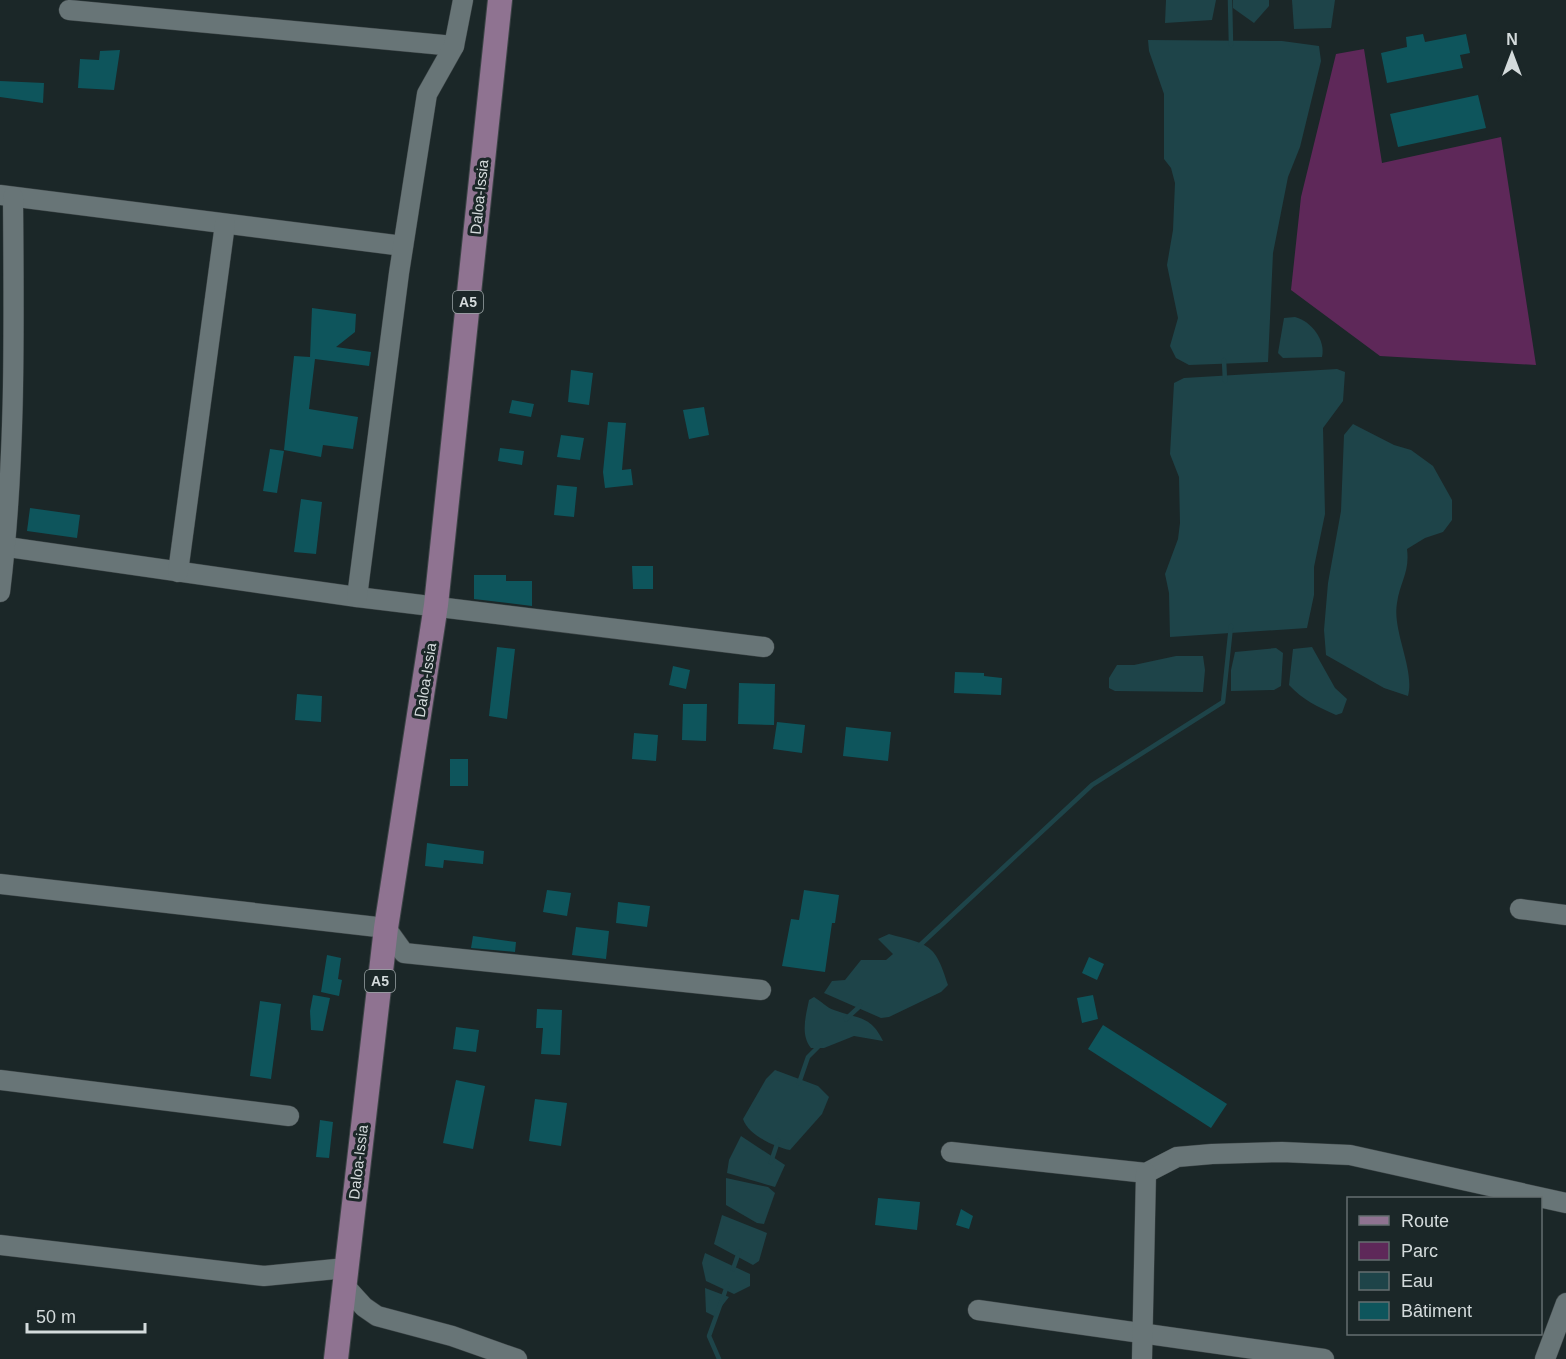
<svg xmlns="http://www.w3.org/2000/svg" width="1566" height="1359" font-family="Arial,sans-serif">
<style>
.green{fill:#5e2859}
.water{fill:#1e4449}
.lines{fill:none;stroke-linecap:round;stroke-linejoin:round}
.stream{stroke:#1e4449;stroke-width:4.5}
.building{fill:#0e555c}
.minor-casing{stroke:#3c4446;stroke-width:21}
.major-casing{stroke:#3c4446;stroke-width:26}
.minor{stroke:#687577;stroke-width:20}
.major{stroke:#8f7391;stroke-width:24}
.labels{text-anchor:middle;dominant-baseline:central;stroke-width:6;stroke-linejoin:round;paint-order:stroke}
.shield{fill:#1b2728;stroke:#9ca5a6;stroke-width:1.5}
.shield-label{font-size:14px;font-weight:bold;fill:#d4dbdc}
.street-label{font-size:15px;fill:#d4dbdc;stroke:#1b2728}
</style>
<rect width="100%" height="100%" fill="#1b2728"/>
<polygon class="green" points="1364,49 1382,163 1501,137 1536,365 1380,356 1291,290 1301,197 1336,54"/>
<g class="water">
<polygon points="1166,0 1216,0 1212,20 1165,23"/>
<polygon points="1233,0 1269,0 1269,6 1254,23 1233,8"/>
<polygon points="1292,0 1335,0 1331,28 1294,29"/>
<polygon points="1148,40 1282,41 1319,46 1321,61 1300,147 1288,177 1273,253 1268,362 1189,365 1176,358 1170,346 1178,318 1167,265 1173,230 1175,183 1171,168 1164,159 1164,94 1149,51"/>
<path d="M 1295,317 C 1311,321 1326,340 1322,357 L 1283,358 L 1278,353 L 1284,318 Z"/>
<polygon points="1337,369 1345,372 1343,401 1323,428 1325,514 1314,567 1314,595 1307,628 1170,637 1169,593 1165,574 1178,539 1180,523 1179,477 1170,454 1174,383 1184,378"/>
<path d="M 1353,424 L 1394,445 L 1411,450 L 1433,466 L 1452,500 L 1452,520 L 1443,532 L 1425,538 L 1407,549 C 1410,572 1400,582 1397,603 C 1392,631 1415,669 1408,696 L 1384,688 L 1326,655 L 1324,630 L 1328,583 L 1341,511 L 1344,435 Z"/>
<path d="M 1312,647 L 1335,688 L 1347,699 L 1342,713 L 1336,715 C 1318,707 1303,700 1289,685 L 1293,649 Z"/>
<polygon points="1276,648 1283,653 1281,686 1274,690 1231,691 1231,670 1235,652"/>
<polygon points="1176,656 1203,656 1205,670 1203,692 1115,691 1109,688 1109,678 1117,665 1134,665"/>
<path d="M 889,934 C 928,945 935,942 948,985 L 941,992 L 889,1017 L 881,1018 L 824,993 L 832,981 L 845,980 L 861,960 L 886,960 L 893,954 L 878,939 Z"/>
<path d="M 814,997 C 821,1001 827,1008 834,1010 C 857,1019 871,1015 883,1041 L 854,1036 L 824,1048 L 811,1048 C 800,1035 806,1015 809,1000 Z"/>
<path d="M 775,1070 L 818,1086 L 829,1097 L 822,1114 L 790,1150 C 775,1147 748,1135 743,1119 L 766,1079 Z"/>
<polygon points="741,1136 785,1165 775,1187 727,1173 729,1160"/>
<polygon points="726,1178 768,1187 775,1193 764,1224 757,1223 726,1205"/>
<polygon points="722,1215 767,1233 759,1261 753,1265 714,1244"/>
<polygon points="705,1253 750,1274 750,1286 734,1294 706,1281 702,1263"/>
<polygon points="705,1288 729,1297 714,1316 706,1312"/>
</g>
<g class="lines">
<g class="stream">
<polyline points="1230,0 1231,45"/>
<polyline points="1224,360 1225,381"/>
<polyline points="918,947 1092,785 1223,702 1231,626"/>
<polyline points="846,1019 860,1006"/>
<polyline points="799,1083 808,1057 821,1044"/>
<polyline points="771,1162 778,1141"/>
<polyline points="733,1269 739,1252"/>
<polyline points="719,1359 709,1336 727,1286"/>
</g>
</g>
<g class="building">
<polygon points="1423,34 1425,42 1466,34 1470,53 1460,55 1463,68 1387,83 1381,53 1407,47 1406,37"/>
<polygon points="120,50 114,90 78,88 80,59 99,60 100,51"/>
<polygon points="0,81 44,83 43,103 0,97"/>
<polygon points="1478,95 1486,128 1398,147 1390,114"/>
<polygon points="312,308 356,314 355,332 336,347 371,352 369,366 315,359 309,409 358,417 353,449 323,445 321,457 284,450 294,356 310,357"/>
<polygon points="571,370 593,373 589,405 568,402"/>
<polygon points="512,400 534,404 531,417 509,413"/>
<polygon points="704,407 709,435 689,439 683,410"/>
<polygon points="608,422 626,423 622,470 631,469 633,485 605,488 603,472"/>
<polygon points="561,435 584,438 580,460 557,457"/>
<polygon points="500,448 524,451 522,465 498,461"/>
<polygon points="270,449 284,451 277,493 263,491"/>
<polygon points="557,485 577,487 574,517 554,515"/>
<polygon points="301,499 322,502 316,554 294,552"/>
<polygon points="30,508 80,515 77,538 27,531"/>
<polygon points="632,566 653,566 653,589 633,589"/>
<polygon points="474,575 506,575 506,581 532,581 532,606 474,599"/>
<polygon points="497,647 515,649 507,719 489,716"/>
<polygon points="673,666 690,670 686,689 669,685"/>
<polygon points="955,672 984,673 984,676 1002,678 1001,695 954,693"/>
<polygon points="739,683 775,684 774,725 738,724"/>
<polygon points="297,694 322,696 321,722 295,720"/>
<polygon points="683,704 707,704 706,741 682,740"/>
<polygon points="777,722 805,725 802,753 773,749"/>
<polygon points="846,727 891,732 888,761 843,756"/>
<polygon points="634,733 658,735 656,761 632,759"/>
<rect x="450" y="759" width="18" height="27"/>
<polygon points="427,843 484,851 483,864 444,860 443,868 425,866"/>
<polygon points="547,890 571,893 567,916 543,912"/>
<polygon points="804,890 839,895 835,923 832,923 825,972 782,966 791,919 799,920"/>
<polygon points="618,902 650,906 647,927 616,923"/>
<polygon points="576,927 609,931 606,959 572,955"/>
<polygon points="473,936 516,942 515,952 471,948"/>
<polygon points="327,955 341,958 338,979 342,980 339,996 321,992"/>
<polygon points="1089,957 1104,964 1097,980 1082,973"/>
<polygon points="313,995 330,998 323,1031 311,1030 310,1011"/>
<polygon points="1093,995 1098,1019 1082,1023 1077,998"/>
<polygon points="260,1001 281,1004 271,1079 250,1076"/>
<polygon points="537,1009 562,1010 560,1055 541,1054 543,1028 536,1028"/>
<polygon points="1103,1025 1227,1104 1211,1128 1088,1049"/>
<polygon points="456,1027 479,1030 476,1052 453,1049"/>
<polygon points="456,1080 485,1086 473,1149 443,1143"/>
<polygon points="535,1099 567,1103 561,1146 529,1141"/>
<polygon points="320,1120 333,1122 329,1158 316,1157"/>
<polygon points="878,1198 920,1202 917,1230 875,1225"/>
<polygon points="961,1209 973,1216 969,1229 956,1225"/>
</g>
<g class="lines">
<g class="minor-casing">
<g id="minor">
<polyline points="69,10 454,46"/>
<polyline points="0,195 403,246"/>
<polyline points="0,546 357,597 764,647"/>
<polyline points="178,572 225,224"/>
<path d="M 0,592 C 16,461 14,328 13,197"/>
<polyline points="357,597 399,273 427,94 454,46 463,0"/>
<polyline points="0,884 386,928 404,953 761,990"/>
<polyline points="1520,909 1566,915"/>
<polyline points="0,1080 289,1116"/>
<polyline points="951,1152 1146,1173 1177,1157 1212,1154 1282,1152 1350,1155 1566,1203"/>
<polyline points="0,1245 264,1276 346,1268"/>
<polyline points="344,1285 364,1307 377,1316 452,1336 517,1359"/>
<polyline points="978,1310 1324,1359"/>
<polyline points="1142,1359 1146,1173"/>
<polyline points="1545,1359 1566,1303"/>
</g>
</g>
<g class="major-casing">
<polyline id="major" points="336,1359 386,928 436,605 500,0"/>
</g>
<use href="#minor" class="minor"/>
<use href="#major" class="major"/>
</g>
<g class="labels">
<g class="shield">
<rect x="453" y="291" width="30" height="22" rx="4.5"/>
<rect x="365" y="970" width="30" height="22" rx="4.5"/>
</g>
<g class="shield-label">
<text x="468" y="302">A5</text>
<text x="380" y="981">A5</text>
</g>
<g class="street-label">
<text transform="translate(479 197) rotate(-84)">Daloa-Issia</text>
<text transform="translate(425 680) rotate(-81)">Daloa-Issia</text>
<text transform="translate(358 1162) rotate(-83)">Daloa-Issia</text>
</g>
</g>
<rect x="1347" y="1197" width="195" height="138" fill="#1b2728" stroke="#656f70" stroke-width="1.5"/>
<rect x="1359" y="1216" width="30" height="9" fill="#8f7391" stroke="#656f70" stroke-width="1.5"/>
<text x="1401" y="1227" font-size="18" fill="#d4dbdc">Route</text>
<rect x="1359" y="1242" width="30" height="18" fill="#5e2859" stroke="#656f70" stroke-width="1.5"/>
<text x="1401" y="1257" font-size="18" fill="#d4dbdc">Parc</text>
<rect x="1359" y="1272" width="30" height="18" fill="#1e4449" stroke="#656f70" stroke-width="1.5"/>
<text x="1401" y="1287" font-size="18" fill="#d4dbdc">Eau</text>
<rect x="1359" y="1302" width="30" height="18" fill="#0e555c" stroke="#656f70" stroke-width="1.5"/>
<text x="1401" y="1317" font-size="18" fill="#d4dbdc">Bâtiment</text>
<g transform="translate(1512 54)" stroke="#1b2728" stroke-width="4.5" paint-order="stroke">
<path d="M0-4.5L10 22L0 15L-10 22Z" fill="#d4dbdc"/>
<text y="-9" font-size="16" font-weight="bold" text-anchor="middle" fill="#d4dbdc">N</text>
</g>
<path d="M27 1323v9h118v-9" fill="none" stroke="#d4dbdc" stroke-width="3"/>
<text x="36" y="1323" font-size="18" fill="#d4dbdc" stroke="#1b2728" stroke-width="4.5" paint-order="stroke">50 m</text>
</svg>
